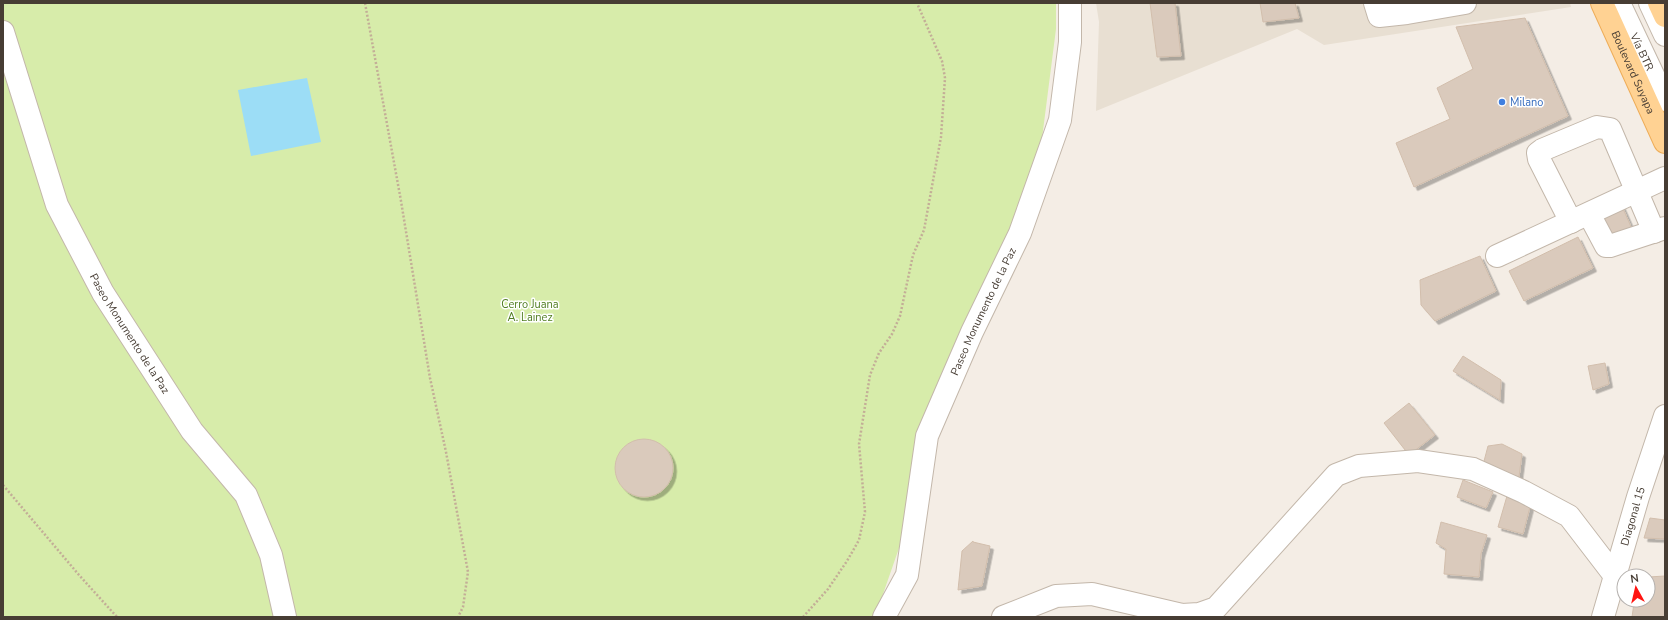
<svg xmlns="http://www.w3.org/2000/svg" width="1668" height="620" font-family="'Nunito Sans',sans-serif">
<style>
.residential{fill:#e8dfd2}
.green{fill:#d7ecaa}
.water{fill:#9cddf6}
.building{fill:#dacabc;stroke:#d2beac;filter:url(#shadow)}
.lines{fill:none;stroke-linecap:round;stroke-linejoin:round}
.minor-casing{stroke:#c3b7aa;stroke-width:24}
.major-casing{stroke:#eead59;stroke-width:24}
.path{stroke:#c3ae97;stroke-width:2.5;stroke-dasharray:2 2;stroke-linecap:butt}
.minor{stroke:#fff;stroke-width:22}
.major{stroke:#ffd293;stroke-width:22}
.shop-dot{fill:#3f7fe0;stroke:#fff;stroke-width:1.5}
.labels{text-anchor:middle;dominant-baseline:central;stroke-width:3;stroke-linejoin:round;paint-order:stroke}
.street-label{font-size:11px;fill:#473d34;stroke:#fff}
.shop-label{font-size:11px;fill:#366cbe;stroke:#fff;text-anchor:start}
.park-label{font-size:11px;fill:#517e22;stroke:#fff}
</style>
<defs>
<filter id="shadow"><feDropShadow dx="3.5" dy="3.5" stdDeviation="0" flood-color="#0004"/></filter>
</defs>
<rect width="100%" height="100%" fill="#f4ede5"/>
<polygon class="residential" points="1096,3 1570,3 1571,7 1324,45 1297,29 1096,111 1099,22"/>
<polygon class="green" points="3,3 1056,3 1056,29 1040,154 991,284 875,617 3,617"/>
<polygon class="water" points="307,78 321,142 251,156 238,90"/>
<g class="building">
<polygon points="1150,3 1175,3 1181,56 1157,57"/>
<polygon points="1260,3 1295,3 1299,18 1263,22"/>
<polygon points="1525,18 1568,116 1414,187 1396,143 1450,119 1437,88 1473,69 1456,27"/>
<polygon points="1621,204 1632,229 1611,238 1601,213"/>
<polygon points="1578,237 1593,268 1524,301 1509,271"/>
<polygon points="1480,256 1496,291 1435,321 1421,305 1420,280"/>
<polygon points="1463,356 1501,380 1500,400 1453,371"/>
<polygon points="1605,363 1609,384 1593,390 1588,366"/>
<polygon points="1409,403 1435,435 1409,455 1384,423"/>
<circle cx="644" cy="468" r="29"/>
<polygon points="1502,444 1522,454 1519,477 1483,465 1488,446"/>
<polygon points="1463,480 1493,492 1486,508 1457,497"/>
<polygon points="1507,496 1531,503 1523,534 1498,527"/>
<polygon points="1650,518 1665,520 1665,539 1644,538"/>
<polygon points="1441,522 1487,535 1481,554 1479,577 1444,574 1446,549 1436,543"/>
<polygon points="973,541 973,542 990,546 982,586 958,590 962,551"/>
<polygon points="1665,576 1665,617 1632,617 1634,603 1648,600 1648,577"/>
</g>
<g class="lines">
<g class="minor-casing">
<g id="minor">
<polyline points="1375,3 1379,16 1407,13 1465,3"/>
<path id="s1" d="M 1619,3 L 1665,100"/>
<polyline points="1650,3 1665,35"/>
<path id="s2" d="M 3,32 L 57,205 L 103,293 L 192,431 L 246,495 L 271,555 L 285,617"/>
<polyline points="1589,214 1606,246 1610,246 1665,228"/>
<polyline points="1571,222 1539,159 1538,153 1542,150 1597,127 1610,129 1654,232"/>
<polyline points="1497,256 1665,178"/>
<path id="s3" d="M 884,617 L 907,575 L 927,436 L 972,332 L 1020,233 L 1060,120 L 1070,42 L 1070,3"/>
<polyline points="1003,617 1056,596 1092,594 1182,615 1199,614 1216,608 1336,475 1359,466 1418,461 1473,469 1524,492 1569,516 1615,576"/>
<path id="s4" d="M 1603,617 L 1638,497 L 1665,416"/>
</g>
</g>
<g class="major-casing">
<g id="major">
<path id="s5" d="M 1602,3 L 1665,142"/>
<polyline points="1659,3 1665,16"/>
</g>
</g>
<g class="path">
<polyline points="365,3 401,201 430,378 446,452 468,572 463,607 458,617"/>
<polyline points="3,485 79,575 117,617"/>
<polyline points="803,617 828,589 847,561 859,540 865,512 859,444 870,375 879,353 892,334 900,316 913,255 924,230 941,137 945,78 942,61 917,3"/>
</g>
<use href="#minor" class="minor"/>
<use href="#major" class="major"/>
</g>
<circle class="shop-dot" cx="1502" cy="102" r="4"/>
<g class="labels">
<g class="street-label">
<text stroke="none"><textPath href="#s1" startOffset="54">Vía BTR</textPath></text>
<text stroke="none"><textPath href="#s5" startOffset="76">Boulevard Suyapa</textPath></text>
<text stroke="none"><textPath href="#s3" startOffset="325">Paseo Monumento de la Paz</textPath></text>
<text stroke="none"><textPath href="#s2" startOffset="329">Paseo Monumento de la Paz</textPath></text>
<text stroke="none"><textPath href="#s4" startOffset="105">Diagonal 15</textPath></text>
</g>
<g class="shop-label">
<text x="1510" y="102">Milano</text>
</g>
<g class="park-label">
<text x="530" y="304">Cerro Juana<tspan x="530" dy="13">A. Lainez</tspan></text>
</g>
</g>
<rect width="1668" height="620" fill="none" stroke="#473d34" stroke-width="8"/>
<g transform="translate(1636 588) rotate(352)"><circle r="19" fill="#ffffff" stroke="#b5b1ae"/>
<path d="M0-3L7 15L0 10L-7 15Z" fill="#ff1511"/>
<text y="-6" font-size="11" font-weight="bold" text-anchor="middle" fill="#473d34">N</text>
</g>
</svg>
